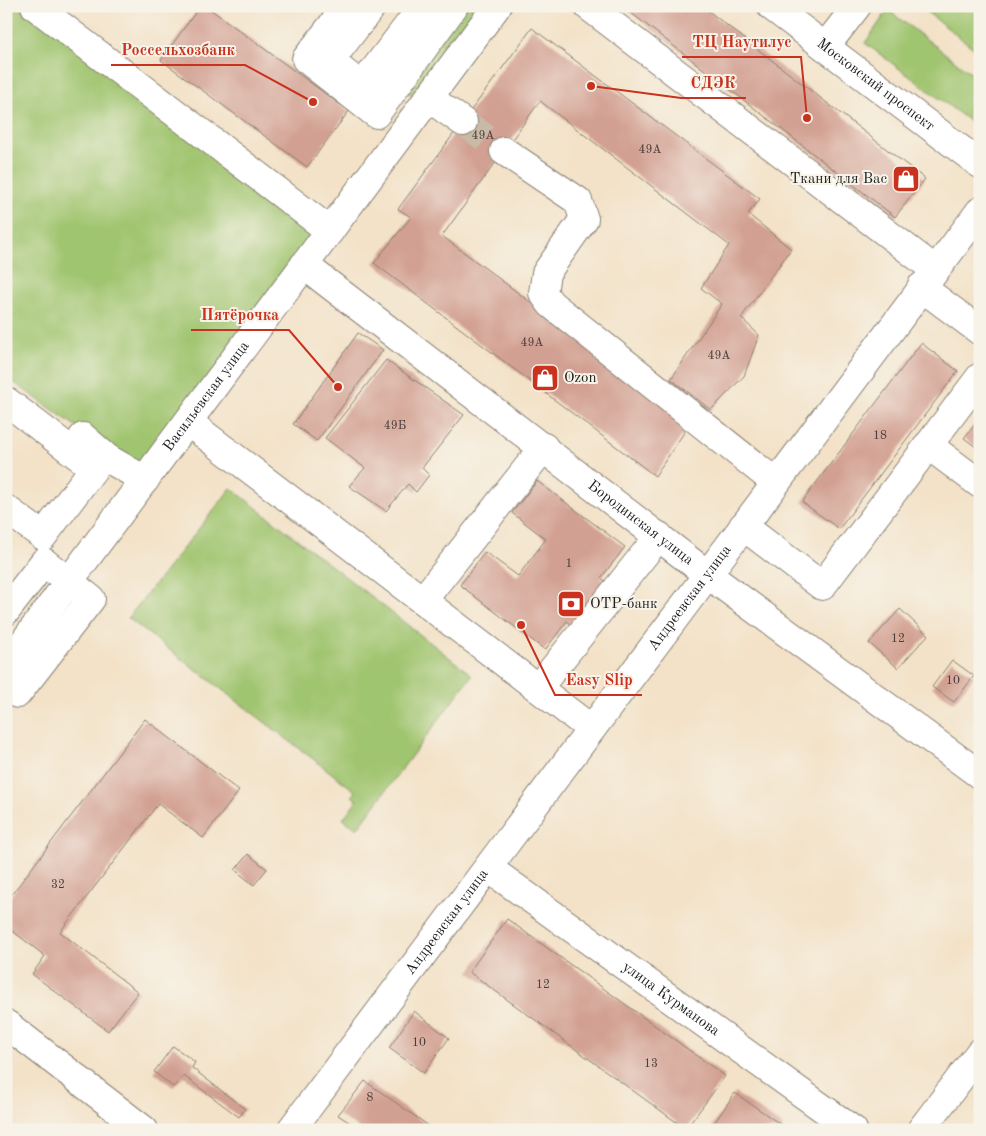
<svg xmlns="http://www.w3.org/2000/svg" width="986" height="1136" font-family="'Old Standard TT',serif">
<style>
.green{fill:#a0c570;stroke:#5e7046}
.building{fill:#d2a092}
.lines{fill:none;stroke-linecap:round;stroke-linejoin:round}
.minor-tunnel{stroke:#c8baa6;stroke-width:28;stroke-dasharray:28 14;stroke-linecap:butt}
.minor-casing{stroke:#887f72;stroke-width:30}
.minor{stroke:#fff;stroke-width:28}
.labels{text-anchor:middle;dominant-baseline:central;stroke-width:4;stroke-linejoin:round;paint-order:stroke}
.number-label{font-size:12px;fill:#4a3d3a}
.street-label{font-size:15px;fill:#1c1c1c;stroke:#f7f3e8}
.poi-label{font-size:15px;fill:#1c1c1c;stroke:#f7f3e8;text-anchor:start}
.leader{fill:none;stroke:#c8321e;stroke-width:2}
.callout-dot{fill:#c8321e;stroke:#f7f3e8;stroke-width:2}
.callout-label{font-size:16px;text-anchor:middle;font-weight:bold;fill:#c8321e;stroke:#f7f3e8;stroke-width:4;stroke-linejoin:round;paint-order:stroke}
</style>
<rect width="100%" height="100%" fill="#f7f3e8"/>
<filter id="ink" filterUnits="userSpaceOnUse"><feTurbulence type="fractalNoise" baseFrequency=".02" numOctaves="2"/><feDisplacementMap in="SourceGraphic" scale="10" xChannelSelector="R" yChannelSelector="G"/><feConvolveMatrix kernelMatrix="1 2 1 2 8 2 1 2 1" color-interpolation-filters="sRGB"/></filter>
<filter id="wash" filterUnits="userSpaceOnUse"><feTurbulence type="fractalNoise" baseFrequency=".0096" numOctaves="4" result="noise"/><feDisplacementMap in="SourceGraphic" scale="20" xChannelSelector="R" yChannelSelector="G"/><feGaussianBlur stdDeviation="1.12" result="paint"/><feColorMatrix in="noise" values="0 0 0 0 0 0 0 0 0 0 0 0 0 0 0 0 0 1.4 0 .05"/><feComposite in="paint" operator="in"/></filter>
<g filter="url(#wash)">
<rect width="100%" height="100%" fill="#f3e2c8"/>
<g class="green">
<polygon points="6,6 28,6 321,229 141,472 6,377 6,96 12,84 6,80"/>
<polygon points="454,6 477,6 411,95 397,86"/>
<polygon points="919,6 980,6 980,53"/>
<polygon points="888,10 980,80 980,129 865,43"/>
<polygon points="231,488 472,675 357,829 343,819 357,800 352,796 355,791 128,618"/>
</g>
<g id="blocks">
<g class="building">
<polygon points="200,6 206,6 349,111 307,167 161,60"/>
<polygon points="622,6 702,6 925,179 895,217"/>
<polygon points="532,28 760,199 748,214 791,249 741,318 759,335 744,376 711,410 671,379 722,304 701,288 729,245 540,101 442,236 691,422 655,476 374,263 411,217 398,209"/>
<polygon points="358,333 383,350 317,441 293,424"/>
<polygon points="921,343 958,371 839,529 802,502"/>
<polygon points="386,360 464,415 422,468 429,475 416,492 408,484 386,511 349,486 365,468 325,438"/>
<polygon points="980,418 980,450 964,438"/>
<polygon points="537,481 625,547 601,578 607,582 573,626 567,621 545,650 460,585 485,552 518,576 546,539 512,513"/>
<polygon points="900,609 928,635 898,668 869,643"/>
<polygon points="952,660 974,676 954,702 932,687"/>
<polygon points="145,719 239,791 203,838 158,804 60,932 138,992 108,1031 32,974 45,956 6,926 6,902"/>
<polygon points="248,854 267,869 254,885 235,870"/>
<polygon points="507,919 725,1076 686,1129 469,972"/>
<polygon points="414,1011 449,1038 424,1073 389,1048"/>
<polygon points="173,1046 195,1062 192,1068 245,1109 239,1117 184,1076 173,1087 154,1072"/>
<polygon points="365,1081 429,1126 426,1130 361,1130 338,1115"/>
<polygon points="735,1093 783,1126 780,1130 718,1130 712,1126"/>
</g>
</g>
</g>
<g filter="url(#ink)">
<use href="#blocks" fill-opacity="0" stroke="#887f72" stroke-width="1"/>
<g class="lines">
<polyline class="minor-tunnel" points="463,122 504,151"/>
<g class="minor-casing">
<g id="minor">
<polyline points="35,6 330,231"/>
<polyline points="347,6 306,59 376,114 454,6"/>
<polyline points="588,6 934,269"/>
<path id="s1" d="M 771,6 L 980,164"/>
<polyline points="825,47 857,6"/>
<polyline points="355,81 330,61 372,6"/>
<polyline points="362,86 423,6"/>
<polyline points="429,98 463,122"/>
<polyline points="504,151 578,201 584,219 546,273 543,293 551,304 775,482"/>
<path id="s2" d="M 304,265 L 707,574 L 980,775"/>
<polyline points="921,287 980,331"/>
<polyline points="6,401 94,468 43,536 6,509"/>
<polyline points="188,422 590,728"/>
<polyline points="83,437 107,458 145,480"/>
<polyline points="928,445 980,484"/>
<polyline points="743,526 822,586 980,377"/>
<polyline points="423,600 544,447"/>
<polyline points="6,611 44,562 91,599 17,694 6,686"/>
<path id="s3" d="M 6,666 L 497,6"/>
<polyline points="538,688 659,536"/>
<path id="s4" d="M 488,868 L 853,1130"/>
<polyline points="6,1024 144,1130"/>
<path id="s5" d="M 291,1130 L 980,211"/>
<polyline points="921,1130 980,1052"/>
</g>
</g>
<use href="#minor" class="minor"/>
</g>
</g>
<defs>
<g id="shop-square" transform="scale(1.4375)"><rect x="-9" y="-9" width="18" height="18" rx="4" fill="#c8321e" stroke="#f7f3e8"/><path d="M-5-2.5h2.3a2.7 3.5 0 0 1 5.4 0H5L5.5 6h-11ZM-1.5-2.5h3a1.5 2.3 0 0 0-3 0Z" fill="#fff"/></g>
<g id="bank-square" transform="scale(1.4375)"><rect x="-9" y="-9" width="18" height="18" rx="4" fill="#c8321e" stroke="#f7f3e8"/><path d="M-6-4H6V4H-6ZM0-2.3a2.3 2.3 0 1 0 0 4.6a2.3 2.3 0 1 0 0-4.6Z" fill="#fff"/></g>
</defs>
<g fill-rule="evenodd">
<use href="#shop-square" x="906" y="179"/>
<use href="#shop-square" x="545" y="378"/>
<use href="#bank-square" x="571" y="604"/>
</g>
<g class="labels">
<g class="number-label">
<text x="483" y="136">49А</text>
<text x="650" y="150">49А</text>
<text x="532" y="343">49А</text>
<text x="719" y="356">49А</text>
<text x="395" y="426">49Б</text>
<text x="880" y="436">18</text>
<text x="569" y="564">1</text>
<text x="898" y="639">12</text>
<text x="953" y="681">10</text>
<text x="58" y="885">32</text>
<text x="543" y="985">12</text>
<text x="419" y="1043">10</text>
<text x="651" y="1064">13</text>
<text x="370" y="1098">8</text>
</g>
<g class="street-label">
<text stroke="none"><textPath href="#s1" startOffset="131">Московский проспект</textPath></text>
<text stroke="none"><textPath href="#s3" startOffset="336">Васильевская улица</textPath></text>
<text stroke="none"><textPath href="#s2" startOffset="424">Бородинская улица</textPath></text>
<text stroke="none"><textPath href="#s5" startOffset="665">Андреевская улица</textPath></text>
<text stroke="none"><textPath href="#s5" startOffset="260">Андреевская улица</textPath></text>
<text stroke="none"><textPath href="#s4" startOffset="225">улица Курманова</textPath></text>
</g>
<g class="poi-label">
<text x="887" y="179" text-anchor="end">Ткани для Вас</text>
<text x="564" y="378">Ozon</text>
<text x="590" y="604">OTP-банк</text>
</g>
</g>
<path class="leader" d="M807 118L801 57H682M313 102L245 65H111M591 86L681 98H746M338 387L289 330H191M521 625L555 695H642"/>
<g class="callout-dot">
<circle cx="807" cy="118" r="5"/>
<circle cx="313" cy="102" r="5"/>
<circle cx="591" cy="86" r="5"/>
<circle cx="338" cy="387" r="5"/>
<circle cx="521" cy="625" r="5"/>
</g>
<g class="callout-label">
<text x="742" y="47">ТЦ Наутилус</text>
<text x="178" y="55">Россельхозбанк</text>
<text x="713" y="88">СДЭК</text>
<text x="240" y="320">Пятёрочка</text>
<text x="599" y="685">Easy Slip</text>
</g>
<rect width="986" height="1136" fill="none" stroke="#f7f3e8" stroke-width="25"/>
</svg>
